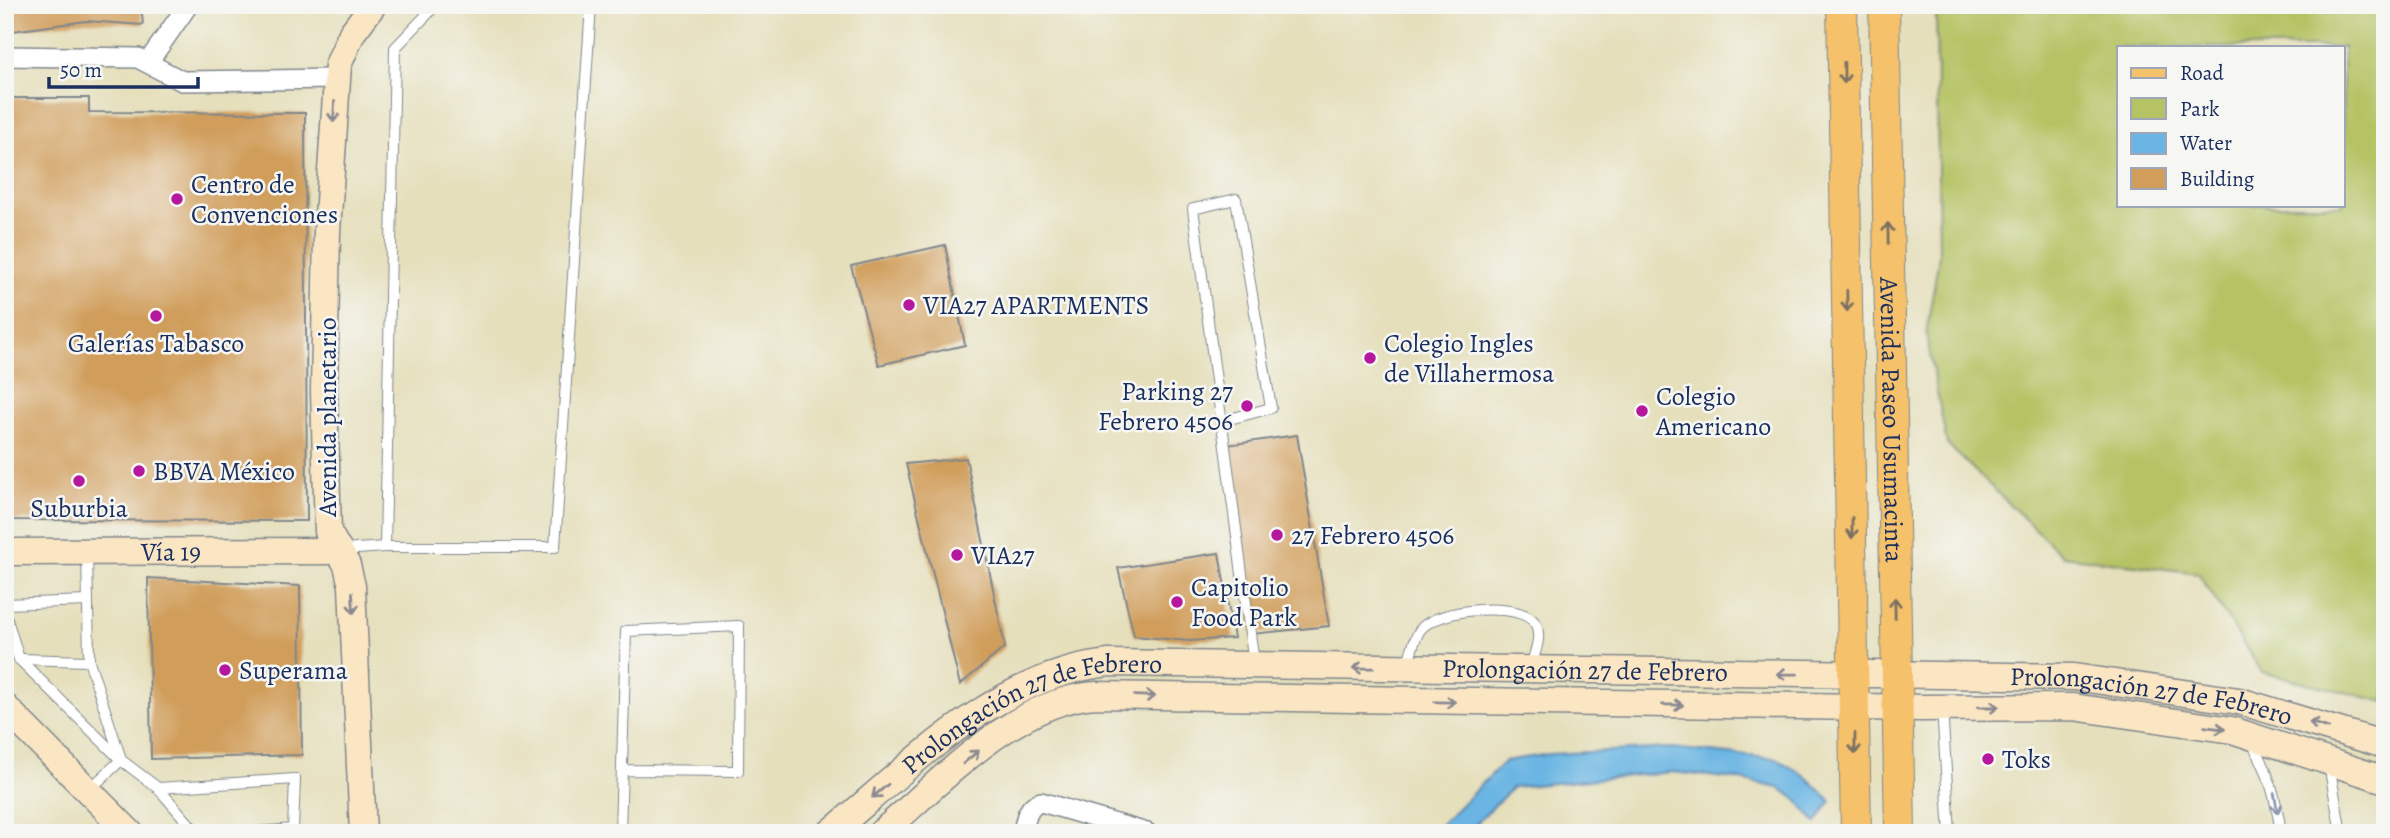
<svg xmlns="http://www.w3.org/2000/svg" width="2390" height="838" font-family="Alegreya,serif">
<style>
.green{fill:#b6c365;stroke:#687962;stroke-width:2;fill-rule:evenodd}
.water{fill:#6ab5e3;stroke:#4272a0;stroke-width:2}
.building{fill:#d09d5a}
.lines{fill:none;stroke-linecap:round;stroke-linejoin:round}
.lane-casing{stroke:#80878c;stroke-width:12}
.street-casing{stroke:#80878c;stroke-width:22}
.secondary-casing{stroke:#80878c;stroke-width:29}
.primary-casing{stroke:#80878c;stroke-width:32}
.lane{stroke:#fff;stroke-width:10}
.street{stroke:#fff;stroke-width:19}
.secondary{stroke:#fbe6c4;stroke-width:26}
.primary{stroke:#f5c16b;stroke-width:30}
.oneway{stroke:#7d7164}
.oneway2{stroke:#8b8a91}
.oneway3{stroke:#8d97ae}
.poi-dot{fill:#b5179e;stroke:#f6f6f2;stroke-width:2.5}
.labels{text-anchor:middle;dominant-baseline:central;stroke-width:5;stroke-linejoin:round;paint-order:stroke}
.poi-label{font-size:26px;fill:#1b2f5e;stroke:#f6f6f2;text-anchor:start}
.street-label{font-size:26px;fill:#1b2f5e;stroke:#f6f6f2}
</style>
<rect width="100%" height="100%" fill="#f6f6f2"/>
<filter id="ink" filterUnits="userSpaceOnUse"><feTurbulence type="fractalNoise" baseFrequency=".0143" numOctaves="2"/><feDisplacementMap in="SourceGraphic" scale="14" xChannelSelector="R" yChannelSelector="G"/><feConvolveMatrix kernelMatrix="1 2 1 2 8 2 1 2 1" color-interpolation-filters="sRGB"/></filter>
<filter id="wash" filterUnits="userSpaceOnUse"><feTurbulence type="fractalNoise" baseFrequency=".00686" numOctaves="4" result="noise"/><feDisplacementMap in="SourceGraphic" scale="28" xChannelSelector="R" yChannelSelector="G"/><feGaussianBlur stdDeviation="1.57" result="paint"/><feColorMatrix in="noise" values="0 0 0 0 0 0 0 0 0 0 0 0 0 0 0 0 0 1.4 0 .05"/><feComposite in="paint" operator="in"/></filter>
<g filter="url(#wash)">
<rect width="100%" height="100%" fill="#e5dfbb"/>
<path class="green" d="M 1936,5 L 2385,5 L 2385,702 L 2262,672 L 2198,573 L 2063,556 L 1947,444 L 1926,334 L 1939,256 ZM 2119,47 L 2343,47 L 2343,205 L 2119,205 Z"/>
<polygon class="water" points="1671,748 1777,759 1804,775 1831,801 1816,823 1796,799 1779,788 1736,779 1672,772 1513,787 1467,833 1433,833 1505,761 1549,754"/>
<g id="blocks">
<g class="building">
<polygon points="5,5 141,5 143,25 86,21 5,32"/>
<polygon points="5,98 89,98 89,112 305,113 307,521 5,520"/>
<polygon points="945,245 965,345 879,365 851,266"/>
<polygon points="1297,435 1329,626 1252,634 1227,445"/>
<polygon points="966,458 1005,647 960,685 906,464"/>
<polygon points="1219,553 1234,638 1189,641 1134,636 1118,568"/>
<polygon points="148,578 300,586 302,755 151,759"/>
</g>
</g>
</g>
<g filter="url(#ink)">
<use href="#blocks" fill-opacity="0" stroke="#80878c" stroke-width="2"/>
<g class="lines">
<g class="lane-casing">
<g id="lane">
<polyline points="1222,421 1271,408 1236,199 1193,209 1254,663"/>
<polyline points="385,547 395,48 436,5"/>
<polyline points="343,550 385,547 555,547 591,5"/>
<polyline points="5,604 88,601"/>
<polyline points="5,613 19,659 121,760"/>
<polyline points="19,659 89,661 87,552"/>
<polyline points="89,661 120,756"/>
<path d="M 1407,666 C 1411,655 1413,640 1420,630 C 1434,609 1524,599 1536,625 C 1542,638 1534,654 1531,667"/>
<polyline points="1942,708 1950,833"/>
<path d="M 2251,741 C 2269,770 2276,799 2281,833"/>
<polyline points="2329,764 2341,833"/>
<polyline points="158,788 295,779 293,829 244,833"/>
<polyline points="89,790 121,760 158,788 197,833"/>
<polyline points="620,833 626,631 739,626 738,771 622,770"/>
</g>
</g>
<g class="street-casing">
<g id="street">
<polyline points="5,56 138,58 182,81 336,79"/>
<polyline points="149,61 188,5"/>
<path d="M 1023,833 C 1025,821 1027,805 1041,802 L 1147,833"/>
</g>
</g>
<g class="secondary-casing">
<g id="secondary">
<path id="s1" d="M 5,552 L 339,551"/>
<polyline points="5,707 130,833"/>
<polyline points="363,833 352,586 347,565 328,532 324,391 327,232 338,65 352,33 373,5"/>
<path id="s2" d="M 830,833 C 913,764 997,675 1109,663 L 2074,677 L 2239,701 L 2385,745"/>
<path d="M 881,833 C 941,782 1015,700 1096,695 L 1921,708 L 2073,707 L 2232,730 L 2385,780"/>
</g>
</g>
<g class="primary-casing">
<g id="primary">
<polyline points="1842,5 1856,833"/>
<path id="s3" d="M 1884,5 L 1900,833"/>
</g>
</g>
<use href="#lane" class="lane"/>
<use href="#street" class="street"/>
<use href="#secondary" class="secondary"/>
<use href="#primary" class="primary"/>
</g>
<defs><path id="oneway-shaft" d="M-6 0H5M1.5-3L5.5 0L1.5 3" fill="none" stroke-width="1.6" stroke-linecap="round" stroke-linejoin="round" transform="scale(1.75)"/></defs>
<g class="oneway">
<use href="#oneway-shaft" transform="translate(1844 73) rotate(89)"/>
<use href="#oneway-shaft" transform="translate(1888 233) rotate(-91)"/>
<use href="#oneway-shaft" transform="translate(1847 301) rotate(89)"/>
<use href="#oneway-shaft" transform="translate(1852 528) rotate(90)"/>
<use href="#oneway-shaft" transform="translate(1895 608) rotate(-91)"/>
<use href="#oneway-shaft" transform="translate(1855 744) rotate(90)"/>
</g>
<g class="oneway2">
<use href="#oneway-shaft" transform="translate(334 112) rotate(93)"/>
<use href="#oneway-shaft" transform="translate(353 603) rotate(87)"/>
<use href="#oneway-shaft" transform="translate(1363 668) rotate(-179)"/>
<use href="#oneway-shaft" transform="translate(1787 674) rotate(-179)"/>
<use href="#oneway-shaft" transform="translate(1145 696) rotate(2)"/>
<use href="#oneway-shaft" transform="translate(1445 702) rotate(1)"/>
<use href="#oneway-shaft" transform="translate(1673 705) rotate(1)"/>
<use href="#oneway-shaft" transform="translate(1989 707)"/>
<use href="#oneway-shaft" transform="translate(2319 725) rotate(-163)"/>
<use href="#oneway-shaft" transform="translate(2215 728) rotate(8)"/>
<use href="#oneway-shaft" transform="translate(971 757) rotate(-40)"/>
<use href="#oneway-shaft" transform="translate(880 791) rotate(140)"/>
</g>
<use class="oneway3" href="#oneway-shaft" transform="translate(2276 803) rotate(80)"/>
</g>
<g class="poi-dot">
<circle cx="177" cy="199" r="7"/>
<circle cx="909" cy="305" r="7"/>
<circle cx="156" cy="316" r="7"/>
<circle cx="1370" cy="358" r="7"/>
<circle cx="1247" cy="406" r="7"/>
<circle cx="1642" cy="411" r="7"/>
<circle cx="139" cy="471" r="7"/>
<circle cx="79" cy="481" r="7"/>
<circle cx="1277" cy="535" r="7"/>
<circle cx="957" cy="555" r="7"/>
<circle cx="1177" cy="602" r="7"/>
<circle cx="225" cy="670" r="7"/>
<circle cx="1988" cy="759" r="7"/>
</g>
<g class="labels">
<g class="poi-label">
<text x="191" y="184">Centro de<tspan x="191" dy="30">Convenciones</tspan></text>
<text x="923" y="305">VIA27 APARTMENTS</text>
<text x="156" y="343" text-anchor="middle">Galerías Tabasco</text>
<text x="1384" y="343">Colegio Ingles<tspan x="1384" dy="30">de Villahermosa</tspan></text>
<text x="1233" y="391" text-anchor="end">Parking 27<tspan x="1233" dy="30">Febrero 4506</tspan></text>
<text x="1656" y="396">Colegio<tspan x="1656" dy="30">Americano</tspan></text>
<text x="153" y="471">BBVA México</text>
<text x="79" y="508" text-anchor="middle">Suburbia</text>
<text x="1291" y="535">27 Febrero 4506</text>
<text x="971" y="555">VIA27</text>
<text x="1191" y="587">Capitolio<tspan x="1191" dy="30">Food Park</tspan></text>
<text x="239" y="670">Superama</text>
<text x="2002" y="759">Toks</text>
</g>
<g class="street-label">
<text transform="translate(327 417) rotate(-90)">Avenida planetario</text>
<text stroke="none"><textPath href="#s3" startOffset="415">Avenida Paseo Usumacinta</textPath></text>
<text stroke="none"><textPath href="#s1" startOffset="166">Vía 19</textPath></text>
<text stroke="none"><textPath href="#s2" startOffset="808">Prolongación 27 de Febrero</textPath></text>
<text stroke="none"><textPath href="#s2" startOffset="1376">Prolongación 27 de Febrero</textPath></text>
<text stroke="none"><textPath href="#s2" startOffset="242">Prolongación 27 de Febrero</textPath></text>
</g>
</g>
<rect width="2390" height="838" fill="none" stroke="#f6f6f2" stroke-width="28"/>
<rect x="2117" y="46" width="228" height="161" fill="#f6f6f2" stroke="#9ea6b7" stroke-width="2"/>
<rect x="2131" y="68" width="35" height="10" fill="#f5c16b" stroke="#9ea6b7" stroke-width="2"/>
<text x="2180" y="80" font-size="21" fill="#1b2f5e">Road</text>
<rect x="2131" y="98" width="35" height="21" fill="#b6c365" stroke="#9ea6b7" stroke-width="2"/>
<text x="2180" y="116" font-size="21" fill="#1b2f5e">Park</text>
<rect x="2131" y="133" width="35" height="21" fill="#6ab5e3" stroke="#9ea6b7" stroke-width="2"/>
<text x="2180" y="150" font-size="21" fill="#1b2f5e">Water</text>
<rect x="2131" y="168" width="35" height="21" fill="#d09d5a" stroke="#9ea6b7" stroke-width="2"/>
<text x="2180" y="186" font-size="21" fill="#1b2f5e">Building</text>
<path d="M49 77v10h149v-10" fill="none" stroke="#1b2f5e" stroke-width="3.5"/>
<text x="60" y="77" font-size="21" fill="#1b2f5e" stroke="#f6f6f2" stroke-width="5" paint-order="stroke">50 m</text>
</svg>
